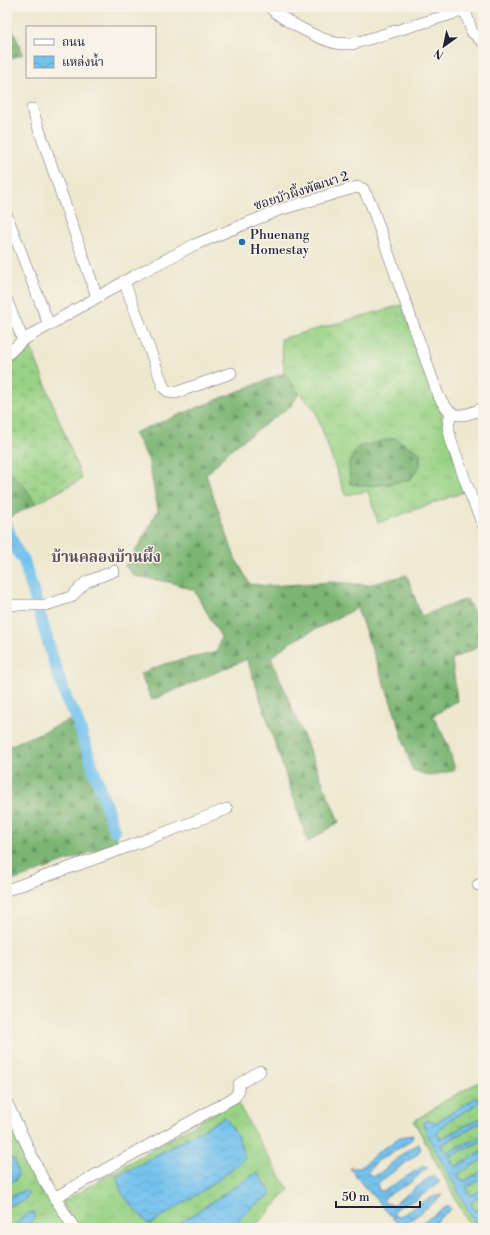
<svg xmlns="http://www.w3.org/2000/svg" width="490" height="1235" font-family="'Libre Bodoni','Noto Serif Thai',serif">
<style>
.grass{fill:url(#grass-tufts);stroke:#5e7a60;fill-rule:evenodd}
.forest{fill:url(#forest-firs);stroke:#4e6c57}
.wetland{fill:url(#wetland-marsh);stroke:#5e7a60}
.water{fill:url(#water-waves);stroke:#4a7294}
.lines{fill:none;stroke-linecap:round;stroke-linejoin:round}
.canal{stroke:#73c2ee;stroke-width:12}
.minor-casing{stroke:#69676f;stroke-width:12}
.minor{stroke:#fff;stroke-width:11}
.poi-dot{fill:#1f6fb2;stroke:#f7f3e8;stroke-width:1.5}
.labels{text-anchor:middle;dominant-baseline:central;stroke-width:3;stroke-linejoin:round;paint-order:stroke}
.street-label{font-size:13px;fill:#22223b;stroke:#f7f3e8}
.poi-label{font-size:13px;fill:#22223b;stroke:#f7f3e8;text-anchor:start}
.quarter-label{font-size:15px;font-weight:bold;fill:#5f4e57;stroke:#f7f3e8}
</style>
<defs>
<pattern id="grass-tufts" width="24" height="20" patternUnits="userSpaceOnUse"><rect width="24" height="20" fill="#9ad386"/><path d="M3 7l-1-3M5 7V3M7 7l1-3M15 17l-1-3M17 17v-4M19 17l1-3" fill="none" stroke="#84b575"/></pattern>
<pattern id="forest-firs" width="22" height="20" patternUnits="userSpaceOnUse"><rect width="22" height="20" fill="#7bb573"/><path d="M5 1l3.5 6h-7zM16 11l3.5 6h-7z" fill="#649360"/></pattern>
<pattern id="wetland-marsh" width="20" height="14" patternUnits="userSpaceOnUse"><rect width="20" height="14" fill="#9ad386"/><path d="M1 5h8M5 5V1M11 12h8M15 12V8" fill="none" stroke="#84b575"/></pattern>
<pattern id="water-waves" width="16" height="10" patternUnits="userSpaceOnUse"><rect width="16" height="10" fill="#73c2ee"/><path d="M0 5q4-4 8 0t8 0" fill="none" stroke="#63a6cd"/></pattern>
</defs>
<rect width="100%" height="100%" fill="#f7f3e8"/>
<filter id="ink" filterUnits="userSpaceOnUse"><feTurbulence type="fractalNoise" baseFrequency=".025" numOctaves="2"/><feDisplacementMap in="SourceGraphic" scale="8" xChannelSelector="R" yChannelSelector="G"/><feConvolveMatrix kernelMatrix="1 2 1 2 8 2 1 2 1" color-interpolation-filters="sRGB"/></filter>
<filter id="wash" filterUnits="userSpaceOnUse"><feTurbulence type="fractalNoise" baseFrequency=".012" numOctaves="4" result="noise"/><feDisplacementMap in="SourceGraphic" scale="16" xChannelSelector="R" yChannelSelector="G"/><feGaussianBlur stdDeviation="0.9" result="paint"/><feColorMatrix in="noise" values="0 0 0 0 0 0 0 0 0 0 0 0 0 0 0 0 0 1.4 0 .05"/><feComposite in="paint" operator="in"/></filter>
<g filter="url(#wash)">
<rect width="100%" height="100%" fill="#eee8cf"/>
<g class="grass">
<polygon points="402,305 440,409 464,492 378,523 368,491 345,495 315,410 299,393 284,373 281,339"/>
<polygon points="479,1082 483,1090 483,1117 440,1139 437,1133 450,1120 476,1105 477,1097 435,1123 423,1123 428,1136 478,1228 471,1228 414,1121 450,1098"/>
<path d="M 236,1100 L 260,1143 L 289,1190 L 253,1228 L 230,1228 L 253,1206 L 271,1194 L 175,1226 L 172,1228 L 78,1228 L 61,1203 ZM 225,1117 L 236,1166 L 208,1186 L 149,1225 L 116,1175 L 131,1169 Z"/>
<polygon points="7,1114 67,1228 23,1228 35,1218 34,1212 28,1214 11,1228 7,1228 7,1206 24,1201 24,1190 7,1199 7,1182 15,1181 15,1160 7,1157"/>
<polygon points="483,1121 483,1135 446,1153 441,1145"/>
<polygon points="483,1140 483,1151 455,1167 449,1157"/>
<polygon points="483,1159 483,1171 464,1181 459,1179 458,1174"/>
<polygon points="483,1178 483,1189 471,1196 466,1188"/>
<polygon points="483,1195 483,1206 474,1211 470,1202"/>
</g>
<g class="forest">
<polygon points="7,15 23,54 7,60"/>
<polygon points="284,373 299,393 292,405 231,449 206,475 235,558 250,584 269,586 332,582 368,585 407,575 421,616 467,599 479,623 483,621 483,645 452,659 457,701 433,716 448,745 455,770 430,776 412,770 398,722 357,608 291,642 271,657 339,822 308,842 247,659 152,700 140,674 164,664 217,652 221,637 194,590 169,582 134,576 125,566 141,542 158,510 148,459 134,433"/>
<polygon points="395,438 420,453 420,465 411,479 388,484 369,486 350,484 349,463 358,447"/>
<polygon points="7,469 26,488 35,504 7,519"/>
<polygon points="80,716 118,842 7,883 7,747"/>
</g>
<polygon class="wetland" points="29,342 82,479 35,504 26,488 7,469 7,359"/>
<g class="water">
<path d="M 295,7 L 322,7 C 312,13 307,11 296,9 Z"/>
<polygon points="477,1097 480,1101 476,1105 450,1120 437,1133 440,1139 483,1117 483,1121 441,1145 446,1153 483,1135 483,1140 449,1157 455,1167 483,1151 483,1159 458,1174 459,1179 464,1181 483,1171 483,1178 466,1188 471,1196 483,1189 483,1195 471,1202 474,1211 483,1206 483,1216 479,1218 483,1228 478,1228 428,1136 423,1123 427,1120 435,1123"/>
<path d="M 225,1117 L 237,1135 L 245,1158 C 219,1183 180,1205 149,1225 L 122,1194 L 116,1175 L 131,1169 Z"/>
<path d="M 413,1135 L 412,1139 L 409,1142 L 376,1162 L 367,1173 L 373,1176 L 380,1173 L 406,1151 L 419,1144 L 421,1149 L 415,1156 L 378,1183 L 378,1190 L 384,1191 L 423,1166 L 428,1167 L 410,1183 L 386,1196 L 383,1202 L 393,1205 L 433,1175 L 440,1182 L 417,1199 L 396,1208 L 393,1214 L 399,1217 C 411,1210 429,1195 443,1195 L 406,1224 L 412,1228 L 402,1228 L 362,1184 L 350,1168 L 360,1168 L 378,1152 L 400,1137 Z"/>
<polygon points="7,1157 15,1160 18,1174 15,1181 7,1182 7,1176 10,1173 7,1168"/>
<polygon points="257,1172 272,1194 253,1206 230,1228 172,1228"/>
<polygon points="24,1190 29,1193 24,1201 7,1206 7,1199"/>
<polygon points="448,1206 451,1209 434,1223 425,1228 414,1228"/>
<path d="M 34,1212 L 35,1218 C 26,1227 24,1228 11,1228 L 28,1213 Z"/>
</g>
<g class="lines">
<polyline class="canal" points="7,527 15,548 24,561 53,659 68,703 75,714 114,830"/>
</g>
</g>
<g filter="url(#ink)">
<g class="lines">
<g class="minor-casing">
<g id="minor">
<path d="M 270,7 C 280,19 321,40 336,43 C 341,44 347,43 352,44 L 465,10 L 464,7"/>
<polyline points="465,10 472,32 483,42"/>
<polyline points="32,109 97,297"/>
<polyline points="7,216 49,325"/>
<polyline points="124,281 164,388 169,392 175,393 231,373"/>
<polyline points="7,301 23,340"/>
<path d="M 7,355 L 23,340 L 134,276 L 194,245 L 279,210 L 357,187 L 363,189 L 371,204 L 438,395 C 451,419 459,419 483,408"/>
<polyline points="451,413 448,427 452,444 471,496 483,525"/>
<polyline points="7,607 12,605 46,605 71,597 86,582 114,571"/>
<polyline points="478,885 483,883"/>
<polyline points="7,890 119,850 227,809"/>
<polyline points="7,1103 43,1179 74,1228"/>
<polyline points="54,1198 235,1097 238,1092 239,1084 260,1071"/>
</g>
</g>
<use href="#minor" class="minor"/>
</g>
</g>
<circle class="poi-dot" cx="242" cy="242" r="4"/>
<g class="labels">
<g class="street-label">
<text transform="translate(301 191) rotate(-18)">ซอยบัวผึ้งพัฒนา 2</text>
</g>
<g class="poi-label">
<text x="250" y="235">Phuenang<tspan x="250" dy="15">Homestay</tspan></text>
</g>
<g class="quarter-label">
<text x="106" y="557">บ้านคลองบ้านผึ้ง</text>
</g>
</g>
<rect width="490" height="1235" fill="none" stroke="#f7f3e8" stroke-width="24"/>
<rect x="26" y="26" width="130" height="52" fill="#f7f3e8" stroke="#a29fa3"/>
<rect x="34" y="39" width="20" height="6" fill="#ffffff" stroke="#a29fa3"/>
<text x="62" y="46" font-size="12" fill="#22223b">ถนน</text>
<rect x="34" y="56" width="20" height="12" fill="url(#water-waves)" stroke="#a29fa3"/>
<text x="62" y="66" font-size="12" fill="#22223b">แหล่งน้ำ</text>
<g transform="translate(444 46) rotate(213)" stroke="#f7f3e8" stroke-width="3" paint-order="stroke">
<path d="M0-3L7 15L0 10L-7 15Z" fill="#22223b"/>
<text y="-6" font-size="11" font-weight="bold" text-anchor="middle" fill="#22223b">N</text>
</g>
<path d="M336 1201v6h84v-6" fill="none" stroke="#22223b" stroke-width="2"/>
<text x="342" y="1201" font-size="12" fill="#22223b" stroke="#f7f3e8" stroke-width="3" paint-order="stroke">50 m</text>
</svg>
